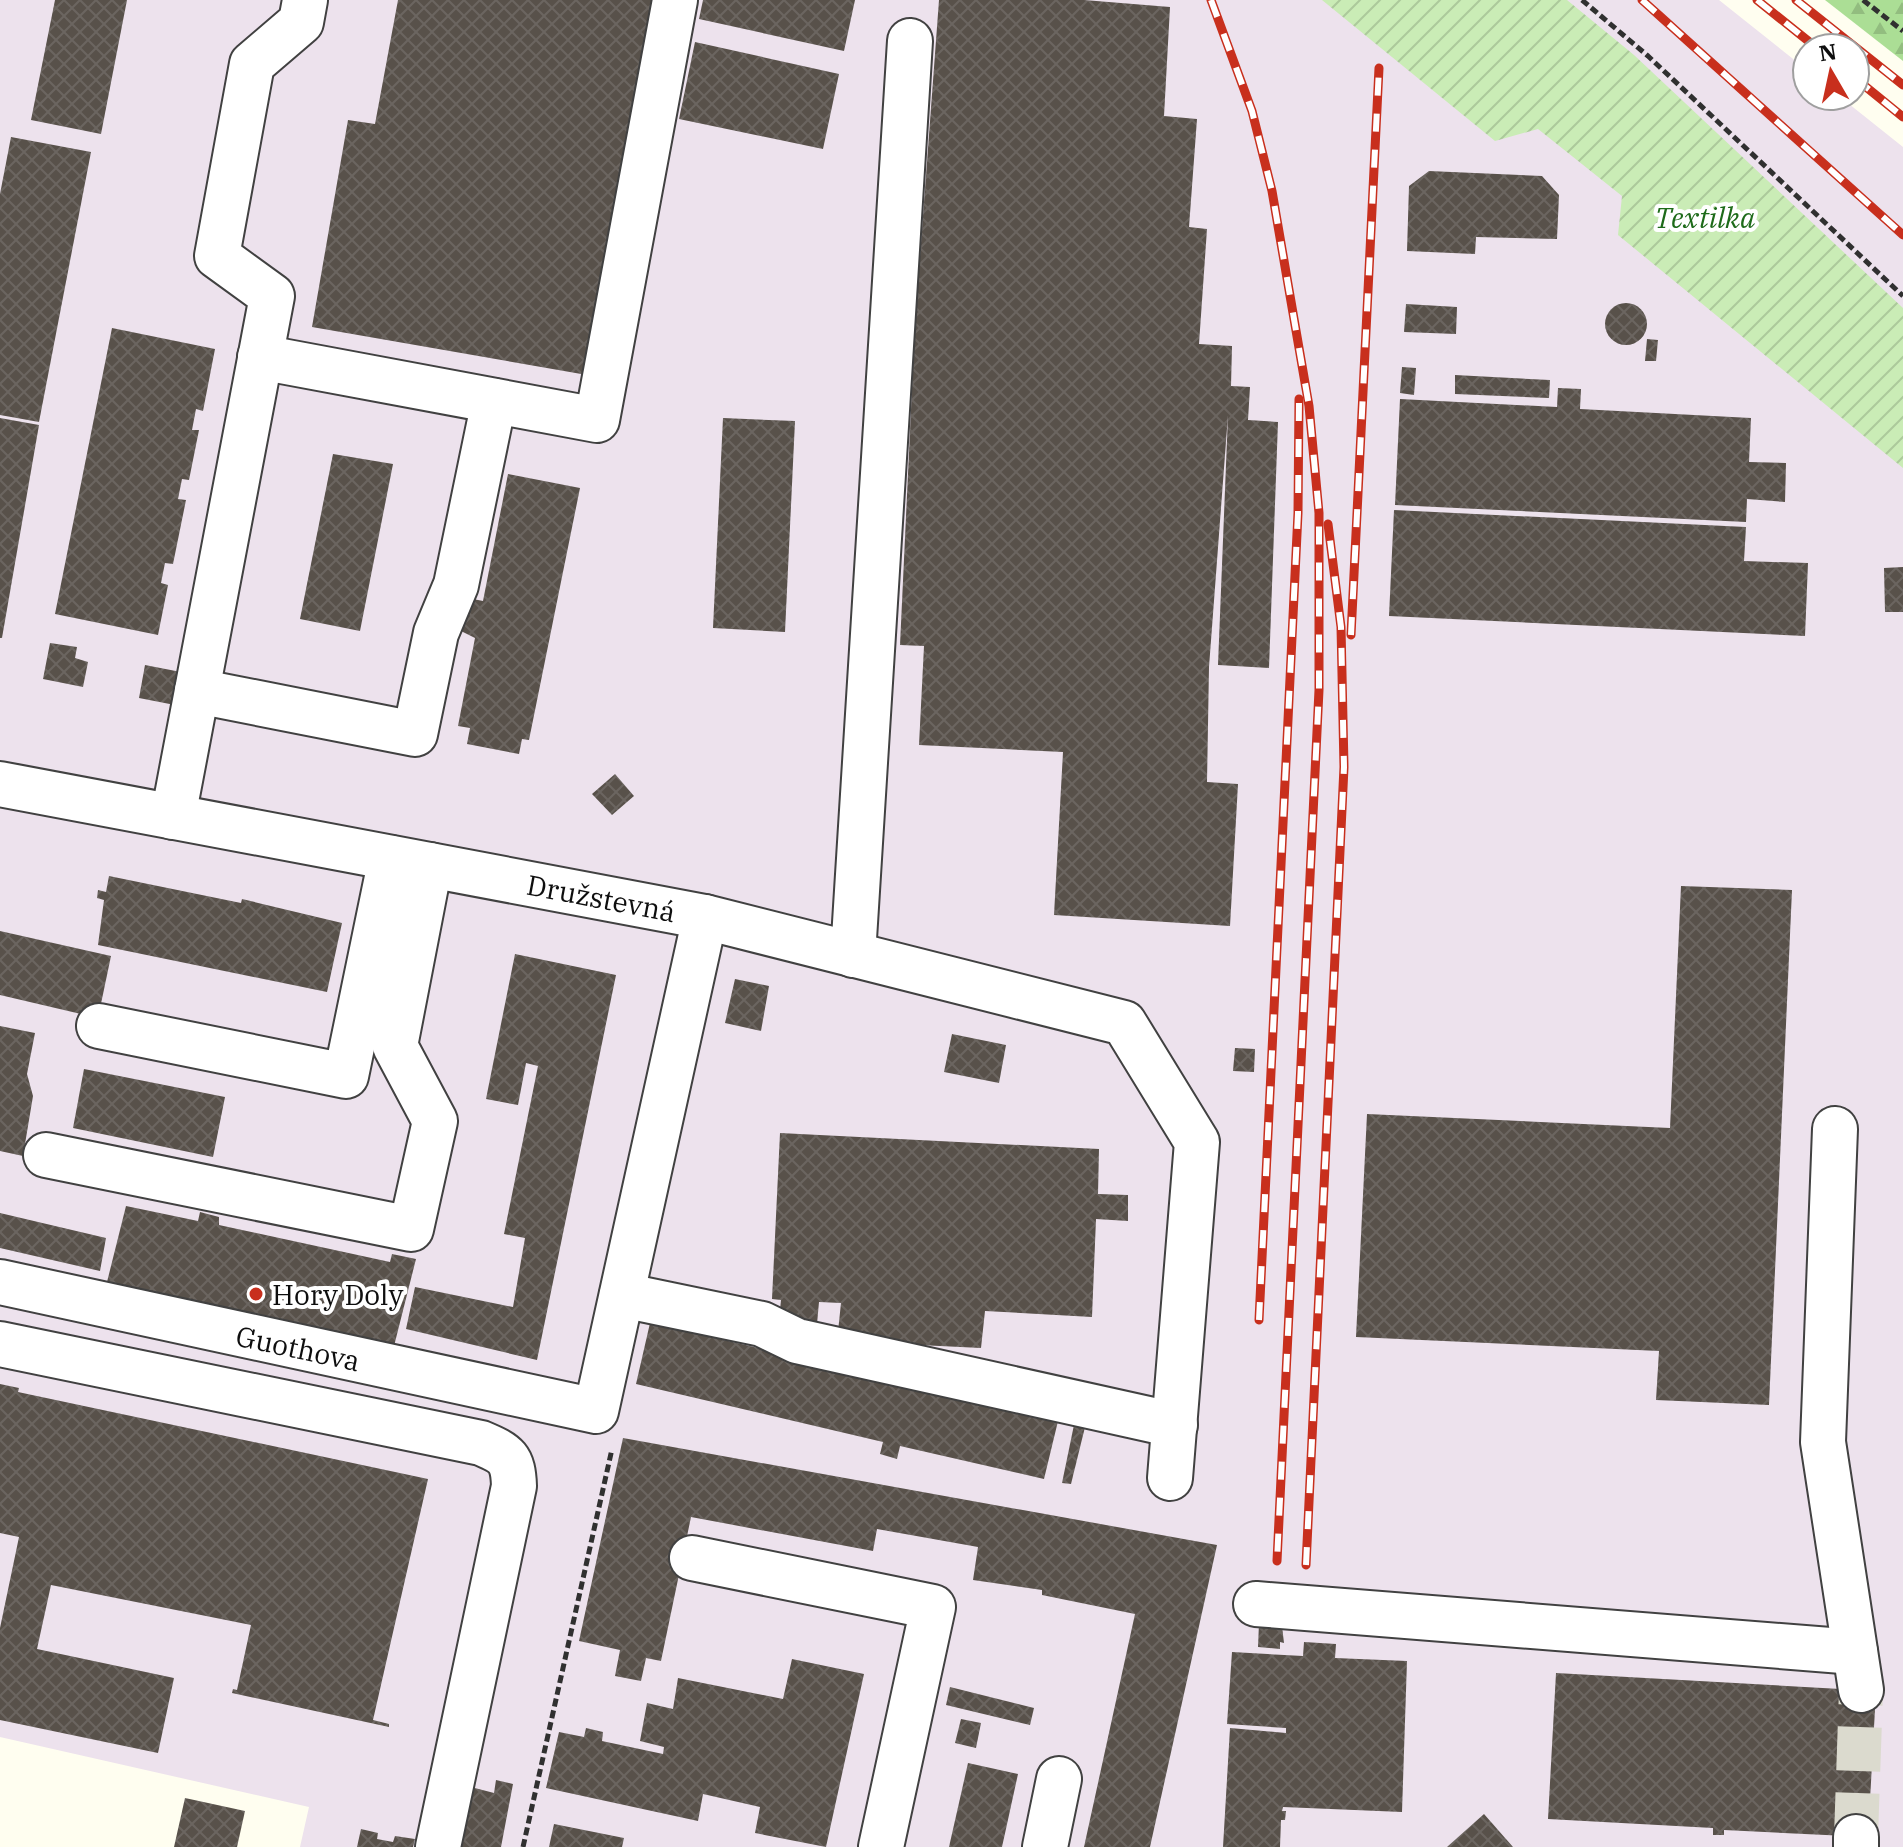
<svg xmlns="http://www.w3.org/2000/svg" width="1903" height="1847" font-family="'IBM Plex Serif',serif">
<style>
.industrial{fill:#ede2ed}
.forest{fill:url(#forest-firs)}
.garden{fill:url(#garden-furrows)}
.building{fill:url(#building-cross-hatch)}
.lines{fill:none;stroke-linecap:round;stroke-linejoin:round}
.minor-tunnel{stroke:#dbdace;stroke-width:44;stroke-dasharray:44 22;stroke-linecap:butt}
.minor-casing{stroke:#414141;stroke-width:48}
.path{stroke:#303030;stroke-width:5;stroke-dasharray:8 4;stroke-linecap:butt}
.minor{stroke:#fff;stroke-width:44}
.rail-casing{stroke:#c82f1d;stroke-width:9}
.rail{stroke:#fff;stroke-width:6;stroke-dasharray:18;stroke-linecap:butt}
.poi-dot{fill:#c82f1d;stroke:#fff;stroke-width:3}
.labels{text-anchor:middle;dominant-baseline:central;stroke-width:8;stroke-linejoin:round;paint-order:stroke}
.park-label{font-size:28px;font-style:italic;fill:#1e6b1a;stroke:#fff}
.street-label{font-size:28px;fill:#0e0e0e;stroke:#fff}
.poi-label{font-size:28px;fill:#0e0e0e;stroke:#fff;text-anchor:start}
</style>
<defs>
<pattern id="forest-firs" width="22" height="20" patternUnits="userSpaceOnUse" patternTransform="scale(2)"><rect width="22" height="20" fill="#abde95"/><path d="M5 1l3.5 6h-7zM16 11l3.5 6h-7z" fill="#92bd7f"/></pattern>
<pattern id="garden-furrows" width="10" height="10" patternUnits="userSpaceOnUse" patternTransform="scale(2)"><rect width="10" height="10" fill="#caecb6"/><path d="M-1 1l2-2M0 10L10 0M9 11l2-2" fill="none" stroke="#acc99b"/></pattern>
<pattern id="building-cross-hatch" width="8" height="8" patternUnits="userSpaceOnUse" patternTransform="scale(2)"><rect width="8" height="8" fill="#58514a"/><path d="M0 0l8 8M0 8l8-8" fill="none" stroke="#6b6560"/></pattern>
</defs>
<rect width="100%" height="100%" fill="#fffef0"/>
<polygon class="industrial" points="0,0 1719,0 1807,70 1807,96 1839,96 1903,147 1903,1847 300,1847 309,1807 0,1737"/>
<polygon class="forest" points="1825,0 1903,0 1903,61"/>
<polygon class="garden" points="1322,0 1567,0 1634,55 1903,308 1903,468 1618,235 1622,196 1538,129 1495,141"/>
<g class="building">
<polygon points="55,0 127,0 101,134 31,120"/>
<polygon points="398,0 656,0 587,375 312,327 348,120 375,124"/>
<polygon points="703,0 855,0 844,51 699,19"/>
<polygon points="939,0 1084,0 1170,7 1164,116 1197,119 1189,227 1207,229 1199,344 1232,346 1231,386 1250,387 1248,420 1278,422 1269,668 1218,665 1228,415 1209,667 1207,782 1238,784 1230,926 1054,915 1063,752 919,745 924,646 900,645 915,324"/>
<polygon points="695,42 839,74 823,149 679,119"/>
<polygon points="11,137 91,152 39,422 0,415 0,194"/>
<polygon points="1429,171 1542,176 1559,195 1557,239 1476,237 1475,254 1407,251 1409,186"/>
<circle cx="1626" cy="324" r="21"/>
<polygon points="1406,304 1457,307 1456,334 1404,332"/>
<polygon points="112,328 215,349 203,411 196,409 192,430 199,430 189,480 182,479 178,499 186,500 173,564 165,563 161,583 168,585 158,635 55,614"/>
<polygon points="1647,339 1658,340 1656,361 1645,361"/>
<polygon points="1402,367 1416,368 1414,395 1400,393"/>
<polygon points="1455,375 1550,380 1549,398 1455,394"/>
<polygon points="1558,388 1581,389 1580,409 1751,418 1749,462 1786,463 1785,502 1747,499 1746,522 1395,505 1400,399 1557,407"/>
<polygon points="0,418 39,425 2,638 0,638"/>
<polygon points="723,418 795,421 785,632 713,628"/>
<polygon points="333,454 393,464 360,631 300,619"/>
<polygon points="508,474 580,488 529,740 522,739 519,754 467,744 470,728 458,726 475,638 449,625 463,597 483,601"/>
<polygon points="1394,510 1746,527 1744,561 1808,563 1805,636 1389,616"/>
<polygon points="1903,567 1903,612 1885,612 1884,568"/>
<polygon points="50,643 77,647 75,658 88,662 83,687 43,679"/>
<polygon points="145,665 186,673 180,706 139,698"/>
<polygon points="615,774 634,796 612,815 592,794"/>
<polygon points="109,876 241,903 242,899 342,923 327,992 98,945 104,900 97,898 98,890 106,892"/>
<polygon points="1681,886 1792,890 1769,1405 1656,1400 1659,1351 1356,1337 1367,1114 1670,1128"/>
<polygon points="0,931 111,956 98,1018 0,995"/>
<polygon points="515,954 616,975 537,1360 406,1329 415,1287 513,1307 525,1238 504,1234 538,1066 526,1063 518,1105 486,1099"/>
<polygon points="735,979 769,986 761,1031 725,1023"/>
<polygon points="0,1026 35,1033 27,1074 33,1096 23,1156 0,1151"/>
<polygon points="952,1034 1006,1045 999,1083 944,1072"/>
<polygon points="1235,1048 1255,1049 1254,1072 1233,1071"/>
<polygon points="84,1069 225,1097 213,1157 73,1128"/>
<polygon points="780,1133 1099,1149 1098,1194 1128,1195 1128,1221 1096,1219 1092,1317 985,1311 981,1348 837,1341 841,1303 819,1302 817,1324 779,1320 781,1300 772,1299"/>
<polygon points="126,1206 198,1221 200,1212 219,1217 219,1225 390,1262 392,1254 416,1259 391,1358 106,1286"/>
<polygon points="0,1213 106,1238 100,1271 0,1248"/>
<polygon points="650,1323 1059,1417 1044,1479 900,1446 897,1459 880,1454 883,1442 636,1384"/>
<polygon points="0,1384 19,1388 18,1392 428,1479 373,1720 389,1724 389,1727 232,1693 233,1689 237,1690 251,1625 51,1585 37,1649 174,1678 158,1753 0,1720 0,1628 19,1537 0,1533"/>
<polygon points="1075,1420 1086,1423 1071,1484 1062,1483"/>
<polygon points="623,1438 1217,1545 1150,1847 1084,1847 1135,1614 1042,1595 1042,1590 973,1580 978,1547 877,1529 873,1551 691,1517 661,1661 646,1658 641,1681 615,1676 620,1650 579,1641"/>
<polygon points="1259,1623 1282,1626 1284,1643 1280,1642 1280,1649 1258,1647"/>
<polygon points="1304,1642 1336,1644 1335,1658 1407,1661 1402,1812 1283,1807 1282,1811 1286,1811 1285,1820 1281,1820 1280,1847 1223,1847 1230,1728 1286,1733 1286,1728 1227,1724 1232,1652 1303,1656"/>
<polygon points="792,1659 864,1674 826,1847 755,1833 760,1807 703,1794 698,1821 546,1788 559,1732 584,1737 586,1728 603,1732 602,1741 663,1754 664,1747 640,1741 647,1703 673,1709 678,1678 783,1699"/>
<polygon points="1556,1673 1876,1691 1868,1837 1724,1830 1724,1835 1713,1835 1713,1828 1548,1819"/>
<polygon points="950,1687 1034,1708 1030,1725 946,1705"/>
<polygon points="961,1719 981,1723 976,1748 955,1743"/>
<polygon points="968,1763 1018,1774 1002,1847 949,1847"/>
<polygon points="496,1780 513,1784 501,1847 460,1847 471,1787 494,1793"/>
<polygon points="185,1798 245,1811 237,1847 174,1847"/>
<polygon points="1484,1814 1513,1847 1447,1847"/>
<polygon points="554,1824 624,1838 622,1847 549,1847"/>
<polygon points="361,1829 378,1833 377,1839 393,1842 395,1836 415,1839 413,1847 357,1847"/>
</g>
<g class="lines">
<polyline class="minor-tunnel" points="1856,1837 1861,1690"/>
<g class="minor-casing">
<g id="minor">
<polyline points="260,357 597,420 675,0"/>
<polyline points="197,691 415,734 436,633 456,585 494,401"/>
<path id="s1" d="M 0,784 L 705,917 L 596,1411 L 0,1282"/>
<polyline points="173,817 272,296 217,256 252,64 301,22 305,0"/>
<polyline points="705,917 1124,1023 1197,1142 1170,1478"/>
<polyline points="853,955 910,41"/>
<polyline points="99,1026 346,1076 391,858"/>
<polyline points="1835,1129 1823,1442 1861,1690"/>
<polyline points="46,1155 411,1229 435,1121 395,1046 430,865"/>
<polyline points="622,1295 762,1324 797,1341 1175,1425"/>
<path d="M 0,1344 L 481,1443 C 507,1454 513,1458 514,1486 L 438,1847"/>
<polyline points="692,1558 933,1607 881,1847"/>
<polyline points="1256,1604 1855,1652"/>
<polyline points="1856,1837 1856,1847"/>
<polyline points="1045,1847 1059,1779"/>
</g>
</g>
<g class="path">
<polyline points="1582,0 1648,56 1903,296"/>
<polyline points="1863,0 1903,31"/>
<polyline points="523,1847 612,1449"/>
</g>
<use href="#minor" class="minor"/>
<g class="rail-casing">
<g id="rail">
<polyline points="1211,0 1252,111 1272,191 1309,406 1319,513 1319,690 1277,1561"/>
<polyline points="1642,0 1903,235"/>
<polyline points="1757,0 1817,48"/>
<polyline points="1796,0 1903,85"/>
<polyline points="1855,78 1903,117"/>
<polyline points="1351,635 1379,68"/>
<polyline points="1259,1320 1298,513 1299,399"/>
<polyline points="1306,1565 1344,767 1341,627 1328,524"/>
</g>
</g>
<use href="#rail" class="rail"/>
</g>
<circle class="poi-dot" cx="256" cy="1294" r="8"/>
<g class="labels">
<g class="park-label">
<text x="1705" y="217">Textilka</text>
</g>
<g class="street-label">
<text stroke="none"><textPath href="#s1" startOffset="612">Družstevná</textPath></text>
<text transform="translate(298 1348) rotate(12)">Guothova</text>
</g>
<g class="poi-label">
<text x="272" y="1294">Hory Doly</text>
</g>
</g>
<g transform="translate(1831 72) rotate(351)"><circle r="38" fill="#ffffff" stroke="#9f9f9f" stroke-width="2"/>
<path d="M0-6L14 30L0 20L-14 30Z" fill="#c82f1d"/>
<text y="-12" font-size="22" font-weight="bold" text-anchor="middle" fill="#0e0e0e">N</text>
</g>
</svg>
